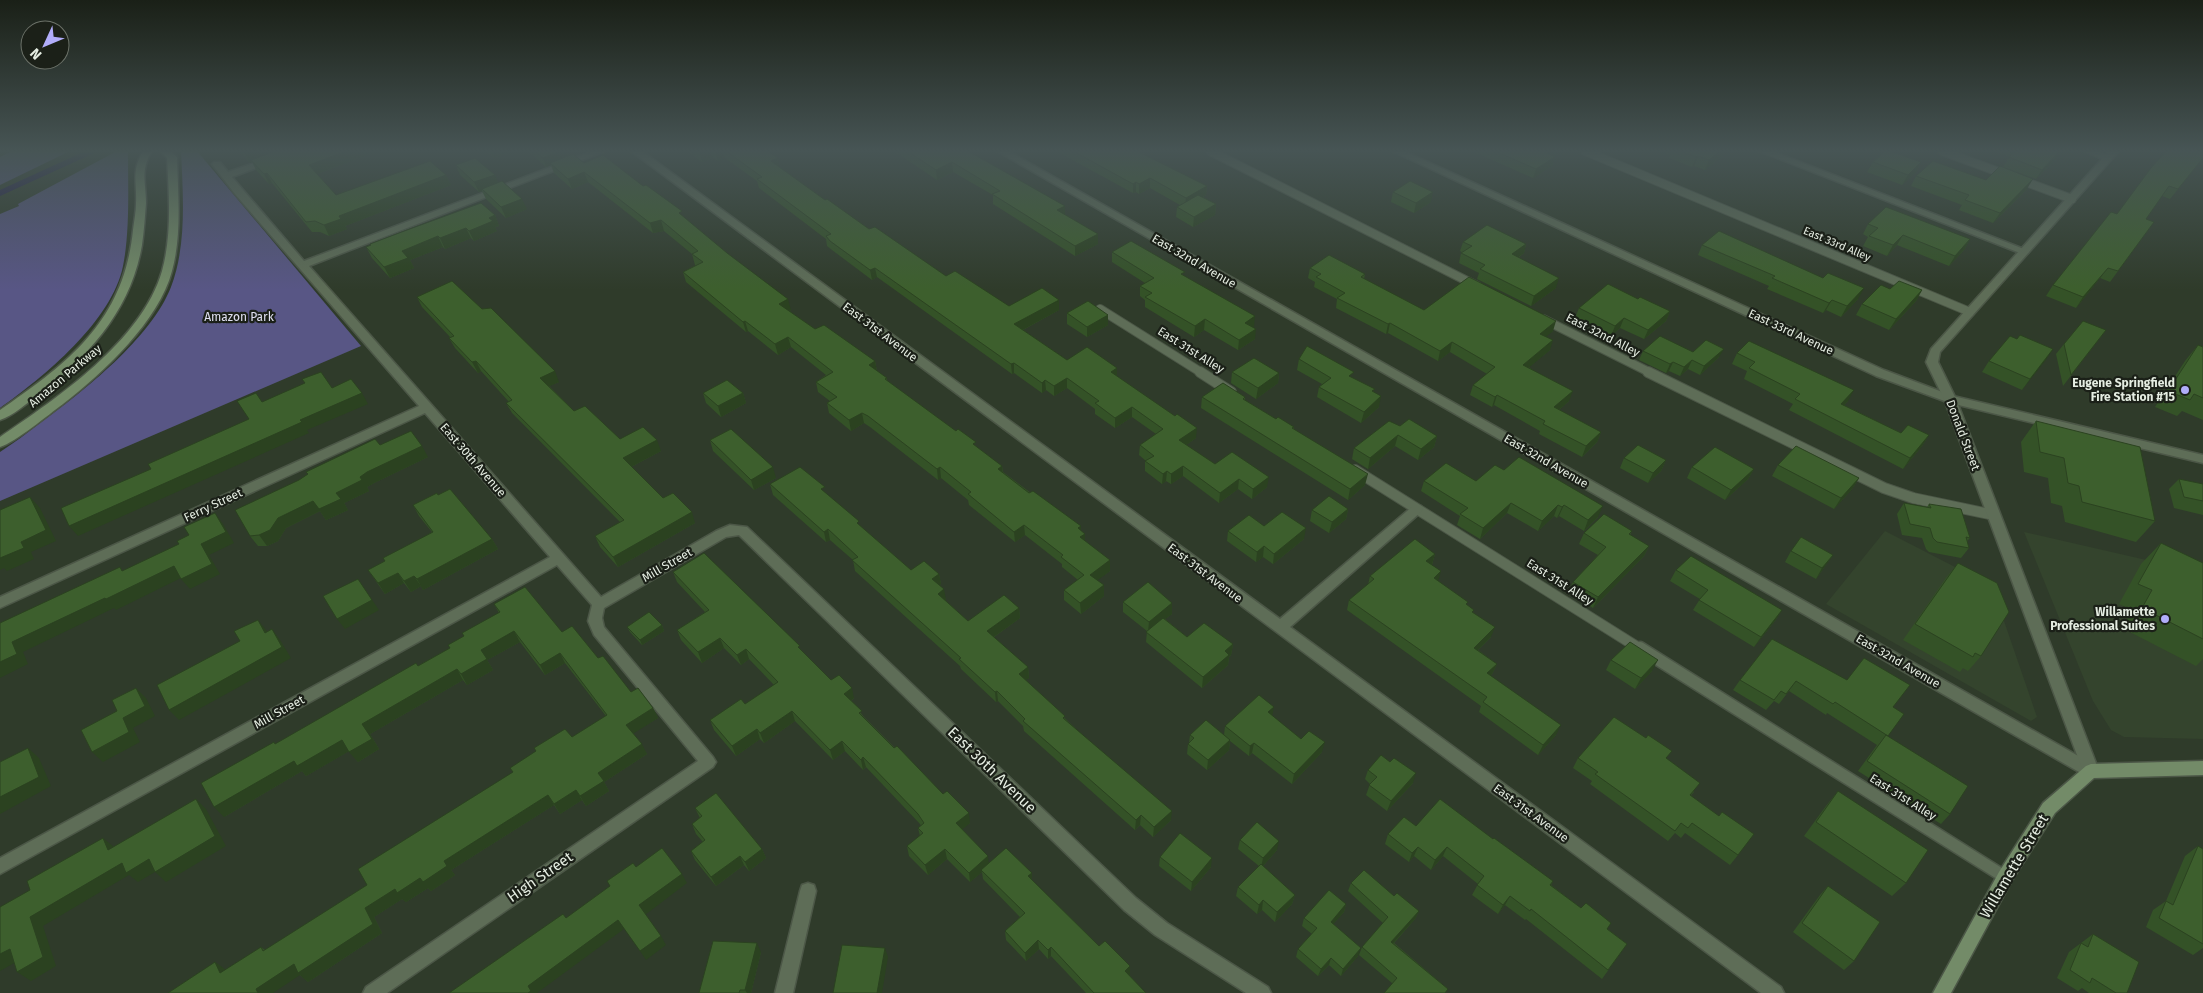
<svg xmlns="http://www.w3.org/2000/svg" width="2203" height="993" font-family="'Fira Sans',sans-serif">
<style>
.built{fill:#34442d}
.green{fill:#585685}
.lines{fill:none;stroke-linecap:round;stroke-linejoin:round}
.stream{stroke:#21194a;stroke-width:5.5}
.service-far2-casing{stroke:#4c5747;stroke-width:10}
.service-far1-casing{stroke:#4c5747;stroke-width:12}
.service-casing{stroke:#4c5747;stroke-width:15}
.minor-casing{stroke:#4c5747;stroke-width:3}
.tertiary-casing{stroke:#4c5747;stroke-width:3}
.secondary-casing{stroke:#4c5747;stroke-width:3}
.service-far2{stroke:#5e6d57;stroke-width:8}
.service-far1{stroke:#5e6d57;stroke-width:10}
.service{stroke:#5e6d57;stroke-width:12}
.minor{fill:#5e6d57;fill-rule:evenodd}
.tertiary{fill:#5e6d57;fill-rule:evenodd}
.secondary{fill:#738b68;fill-rule:evenodd}
.wall{fill:#345227}
.shaded-wall{fill:#2b4220}
.building{fill:#3d5f2d;stroke:#2b4220}
.poi-dot{fill:#b1adfa;stroke:#1b2018;stroke-width:2}
.labels{text-anchor:middle;dominant-baseline:central;stroke-width:4.5;stroke-linejoin:round;paint-order:stroke}
.far-street-label{font-size:11px;fill:#e5ede2;stroke:#1b2018}
.street-label{font-size:12px;fill:#e5ede2;stroke:#1b2018}
.park-label{font-size:12px;fill:#e0e0f1;stroke:#1b2018}
.poi-label{font-size:12px;font-weight:bold;fill:#e5ede2;stroke:#1b2018;text-anchor:end}
.near-street-label{font-size:15px;fill:#e5ede2;stroke:#1b2018}
</style>
<rect width="100%" height="100%" fill="#2f3b2a"/>
<g class="built">
<polygon points="1885,531 1992,586 2037,717 2031,721 1826,604"/>
<polygon points="2024,532 2203,573 2203,739 2124,737 2111,730 2093,701"/>
</g>
<g class="green">
<polygon points="12,151 70,151 0,185 0,157"/>
<path d="M 117,151 L 128,151 C 128,185 130,232 123,266 C 112,321 44,377 0,408 L 0,214 L 19,206 L 18,204 Z"/>
<path d="M 181,151 L 197,151 L 361,346 L 0,501 L 0,452 C 14,443 27,433 40,423 C 84,391 151,338 171,287 C 187,245 183,195 181,151 Z"/>
</g>
<g class="lines">
<polyline class="stream" points="0,193 92,151"/>
<g class="service-far2-casing">
<g id="service-far2">
<polyline points="1210,151 1477,286"/>
<polyline points="1585,151 1970,312"/>
<polyline points="1942,151 2072,199"/>
<polyline points="1100,309 1202,373"/>
<polyline points="1543,319 1651,373"/>
</g>
</g>
<g class="service-far1-casing">
<g id="service-far1">
<polyline points="1200,372 1231,392"/>
<polyline points="1648,372 1884,488 1913,498 1994,515"/>
<polyline points="1355,470 1642,650"/>
</g>
</g>
<g class="service-casing">
<polyline id="service" points="1640,648 2005,877"/>
</g>
<g class="minor-casing">
<g id="minor">
<polygon points="289,151 302,151 232,177 304,261 593,151 605,151 309,266 601,597 716,531 730,525 747,527 1136,898 1167,923 1268,987 1271,993 1246,993 1155,935 1124,910 739,535 726,537 604,608 602,618 604,627 713,757 716,762 713,767 387,993 363,993 366,987 698,761 594,635 588,621 592,605 557,565 0,874 0,858 550,557 425,413 0,608 0,597 419,406 235,194 212,164 214,162 220,162 228,172"/>
<polygon points="631,151 642,151 1280,619 1413,506 1421,506 1423,509 1421,512 1290,627 1781,987 1784,993 1761,993"/>
<polygon points="997,151 1008,151 2096,766 2099,771 2096,776 2091,778 2086,776"/>
<polygon points="1392,151 1404,151 1884,370 1953,396 2203,455 2203,463 1950,403 1876,376"/>
<polygon points="1759,151 1772,151 2029,251 2028,253 2020,253"/>
<polygon points="2084,151 2097,151 2113,158 2108,161 2105,160"/>
<polygon points="808,883 814,885 816,891 793,993 775,993 800,891 802,885"/>
</g>
</g>
<g class="tertiary-casing">
<polygon id="tertiary" points="2109,151 2119,151 1940,352 1938,362 1956,399 2099,771 2096,776 2091,778 2086,776 2083,771 1944,399 1926,362 1931,349"/>
</g>
<g class="secondary-casing">
<g id="secondary">
<path d="M 143,151 L 152,151 C 140,171 146,182 146,203 C 145,216 144,231 142,245 C 131,310 89,356 38,395 C 27,403 13,416 0,420 L 0,410 C 70,362 124,320 133,230 C 134,221 136,212 136,203 C 137,182 131,171 143,151 Z"/>
<path d="M 160,151 L 170,151 L 177,157 C 178,195 182,234 172,271 C 159,321 103,373 63,404 C 48,415 16,442 0,447 L 0,437 C 57,398 142,341 162,271 C 172,235 169,195 167,158 Z"/>
<polygon points="2203,761 2203,775 2094,778 2055,813 2011,882 1951,993 1933,993 1999,872 2043,803 2086,766 2091,764"/>
</g>
</g>
<use href="#service-far2" class="service-far2"/>
<use href="#service-far1" class="service-far1"/>
<use href="#service" class="service"/>
<use href="#minor" class="minor"/>
<use href="#tertiary" class="tertiary"/>
<use href="#secondary" class="secondary"/>
</g>
<g class="wall">
<polygon points="239,151 377,151 317,174 336,195 446,175 451,185 345,226 347,229 329,236 320,232 312,232 272,183 269,184 256,170 252,162 250,163"/>
<polygon points="486,151 514,151 494,158"/>
<polygon points="528,151 567,151 569,156 584,163 683,216 791,310 789,311 815,329 875,361 877,371 887,378 887,381 1002,466 1003,472 1081,531 1085,541 1110,571 1097,580 1104,596 1081,614 1064,600 1064,590 1078,580 1062,567 1062,564 1025,535 1015,542 969,505 968,500 941,478 938,480 870,427 864,423 851,431 829,413 827,403 830,401 818,392 816,382 826,375 791,347 778,355 748,331 746,332 686,282 683,272 696,265 695,265 692,254 664,231 653,233 588,182 572,189 554,173 551,165 546,167"/>
<polygon points="687,151 768,151 780,167 825,200 869,229 946,276 1009,306 1059,310 1023,330 1067,360 1117,368 1117,376 1196,438 1186,445 1215,464 1267,487 1252,499 1238,489 1219,503 1183,476 1171,484 1166,481 1162,484 1145,471 1145,461 1146,461 1139,455 1140,445 1156,434 1132,417 1115,428 1095,414 1095,409 1067,388 1054,396 1046,390 1042,393 1014,373 1012,374 877,277 872,280 832,250 827,246 826,239 759,188 757,181 725,158 718,161 713,158 702,162"/>
<polygon points="894,151 968,151 1065,215 1098,234 1098,244 1075,256 993,204 993,195 953,172 937,180"/>
<polygon points="1056,151 1137,151 1207,186 1206,195 1203,197 1216,204 1215,215 1193,227 1176,217 1177,207 1180,205 1150,188 1139,194 1136,192 1133,193"/>
<polygon points="1472,151 1561,151 1554,156 1555,157 1552,166 1533,178"/>
<polygon points="1661,151 1724,151 1722,156 1705,170 1694,166 1692,167 1669,158 1670,154"/>
<polygon points="1993,151 2061,151 2055,160 2036,179 2003,167 2009,157"/>
<polygon points="2203,151 2203,159 2170,199 2162,196 2146,219 2154,222 2110,282 2100,278 2076,308 2046,296 2053,285 2117,214"/>
<polygon points="1873,162 1921,162 1916,172 1902,185 1867,172"/>
<polygon points="456,165 495,175 498,183 527,209 506,218 486,199 482,191 479,192 460,175"/>
<polygon points="1916,176 1986,180 2027,189 1993,223 1959,210 1962,205 1911,186"/>
<polygon points="1393,192 1431,202 1414,213 1391,202"/>
<polygon points="495,215 499,226 495,227 497,231 474,241 471,238 445,249 443,247 410,260 414,268 390,278 372,258 366,247 371,246 370,244"/>
<polygon points="1868,224 1970,239 1964,250 1949,266 1897,245 1887,256 1863,246 1868,237 1863,234"/>
<polygon points="1463,242 1526,244 1524,253 1518,258 1556,288 1531,306 1477,279 1479,273 1459,263 1461,253 1463,253 1460,251"/>
<polygon points="1702,245 1823,278 1858,299 1841,317 1826,310 1823,313 1767,289 1769,286 1698,255"/>
<polygon points="1112,252 1184,276 1254,327 1253,327 1255,339 1238,350 1204,330 1194,337 1145,307 1145,300 1140,296 1140,286 1145,283 1112,262"/>
<polygon points="1310,268 1365,274 1364,279 1424,310 1553,331 1546,336 1550,350 1529,367 1569,401 1559,410 1601,432 1597,442 1582,457 1539,434 1540,431 1494,405 1492,407 1470,395 1473,385 1487,374 1450,352 1438,361 1388,333 1386,334 1336,308 1337,299 1314,287 1315,282 1308,278"/>
<polygon points="1890,289 1922,290 1916,301 1889,330 1856,315 1862,304"/>
<polygon points="417,297 559,382 549,386 574,411 620,439 661,451 631,467 663,498 695,523 618,567 600,547 595,536 620,522 512,413 506,403 509,402 481,371 478,373 455,348 449,338 450,337 422,307"/>
<polygon points="1638,299 1670,311 1666,321 1644,339 1620,328 1611,336 1575,318 1579,308"/>
<polygon points="1067,313 1108,325 1087,337 1067,324"/>
<polygon points="2106,330 2063,386 2056,354 2064,344"/>
<polygon points="2017,339 2053,349 2022,390 1982,372 1989,361"/>
<polygon points="2198,345 2203,347 2203,420 2182,411 2177,416 2155,407 2185,361"/>
<polygon points="1643,351 1693,352 1719,357 1700,375 1688,369 1680,376 1669,371 1666,373 1639,360"/>
<polygon points="1737,353 1848,401 1844,405 1901,433 1929,435 1922,446 1903,469 1789,410 1793,404 1744,379 1747,371 1732,364"/>
<polygon points="1299,359 1353,378 1374,392 1379,407 1361,423 1317,397 1319,387 1322,384 1297,370"/>
<polygon points="1232,372 1279,373 1278,383 1256,399 1231,383"/>
<polygon points="703,393 743,393 746,403 721,417 706,403"/>
<polygon points="1202,397 1245,397 1245,400 1276,419 1294,427 1294,429 1365,485 1348,500 1201,408"/>
<polygon points="2036,421 2155,521 2136,542 2065,522 2062,506 2051,503 2048,478 2024,472 2021,442"/>
<polygon points="1400,426 1437,436 1434,447 1418,460 1395,446 1368,469 1352,459 1354,448"/>
<polygon points="710,440 776,478 754,490 713,451"/>
<polygon points="380,445 428,457 374,483 367,487 369,491 344,503 348,510 326,520 320,511 286,528 278,541 267,546 258,546 250,536"/>
<polygon points="1624,458 1666,460 1661,471 1648,483 1620,468"/>
<polygon points="1778,465 1859,478 1852,489 1834,509 1772,476"/>
<polygon points="1692,467 1754,469 1748,479 1725,500 1687,478"/>
<polygon points="1504,470 1598,517 1584,531 1559,516 1557,518 1554,516 1538,531 1507,513 1480,539 1457,525 1460,516 1421,491 1424,481 1476,481"/>
<polygon points="2179,479 2203,484 2203,515 2174,508 2169,489"/>
<polygon points="770,484 826,493 859,525 911,570 939,574 941,584 939,585 946,600 945,600 968,621 1019,608 1020,618 994,637 1028,667 1029,678 1025,680 1171,820 1153,837 1140,825 1135,830 1024,731 1023,726 998,701 996,702 961,669 960,666 855,571 853,560 830,540 826,542 773,495"/>
<polygon points="438,495 492,539 498,549 423,590 421,586 411,592 404,583 385,594 368,570 385,561 432,532 419,516 413,505"/>
<polygon points="1904,503 1927,507 1929,504 1970,538 1967,541 1969,548 1961,558 1929,552 1926,549 1922,538 1902,535 1897,514"/>
<polygon points="1348,509 1346,519 1329,533 1310,521 1312,510"/>
<polygon points="1264,526 1304,539 1273,564 1263,557 1256,562 1227,541 1228,531"/>
<polygon points="1632,531 1630,535 1649,546 1644,556 1593,608 1568,592 1573,582 1598,555 1579,544 1584,533"/>
<polygon points="2161,543 2203,563 2203,659 2196,666 2122,628 2132,610 2119,604 2141,564"/>
<polygon points="1791,551 1833,555 1816,579 1785,562"/>
<polygon points="1435,554 1432,565 1438,581 1467,605 1473,612 1491,637 1478,650 1497,664 1492,674 1490,676 1556,735 1538,755 1479,712 1481,706 1347,610 1349,600 1368,585 1370,576"/>
<polygon points="1958,563 1981,656 1968,671 1963,668 1960,672 1903,640 1946,578"/>
<polygon points="1676,570 1782,610 1775,621 1754,647 1693,610 1700,599 1670,581"/>
<polygon points="673,572 801,650 831,680 854,698 851,701 864,717 970,823 962,829 989,863 1032,880 1099,946 1130,966 1130,975 1129,975 1146,993 1086,993 1051,956 1048,959 1039,949 1026,961 1006,940 1005,931 1020,917 983,879 982,872 970,882 947,859 928,875 909,856 907,846 920,836 918,828 921,826 920,824 866,767 863,770 845,751 833,760 795,721 764,743 760,739 736,756 714,730 710,720 745,704 774,685 749,659 741,665 724,648 702,663 681,640 677,630 705,612 677,582"/>
<polygon points="1123,602 1172,614 1165,619 1187,637 1233,644 1231,655 1229,657 1228,665 1202,688 1146,642 1147,631 1123,612"/>
<polygon points="494,604 562,632 598,658 631,692 653,708 658,718 633,733 647,754 604,782 609,791 586,806 582,800 560,814 554,805 451,870 455,875 431,891 428,888 406,902 402,899 374,917 382,933 308,982 300,975 168,993 215,962 225,970 261,947 265,950 367,885 572,737 606,716 565,663 545,675 520,642 487,660 493,670 467,685 463,680 370,734 379,749 358,762 349,751 306,776 302,771 224,817 276,744 450,648 464,636 499,613"/>
<polygon points="662,625 664,631 642,645 630,632 627,627"/>
<polygon points="1772,639 1893,707 1888,736 1950,814 1941,824 1858,771 1877,745 1827,713 1826,715 1789,691 1779,704 1774,701 1766,710 1733,690 1740,680"/>
<polygon points="1611,660 1652,671 1635,689 1606,670"/>
<polygon points="1272,716 1301,739 1322,752 1292,784 1252,753 1249,756 1230,741 1229,750 1207,770 1187,754 1188,744 1189,743 1190,735 1224,735 1225,726"/>
<polygon points="1578,758 1667,759 1694,792 1691,795 1738,855 1730,865 1685,833 1681,838 1675,833 1668,841 1590,784 1592,781 1573,768"/>
<polygon points="1390,762 1413,783 1387,811 1366,795 1370,784 1365,779 1368,770"/>
<polygon points="1838,791 1906,883 1892,896 1804,836 1826,806"/>
<polygon points="695,808 762,849 766,858 749,871 744,865 716,886 695,860 691,851 703,842 696,834 692,824 700,818"/>
<polygon points="1416,826 1493,839 1553,881 1551,885 1627,944 1602,979 1526,919 1525,920 1505,905 1498,914 1472,895 1478,884 1443,856 1431,870 1414,856 1409,862 1385,844 1388,834"/>
<polygon points="1240,840 1277,850 1263,866 1295,895 1292,904 1275,922 1262,910 1257,914 1236,896 1238,887 1259,866 1238,849"/>
<polygon points="2198,846 2203,849 2203,948 2193,955 2146,927 2153,910 2166,901 2185,856"/>
<polygon points="1160,857 1211,867 1191,891 1159,866"/>
<polygon points="1351,883 1394,896 1419,911 1415,919 1394,943 1448,989 1392,983 1359,955 1362,947 1383,923 1348,891"/>
<polygon points="1828,886 1854,961 1844,970 1793,932 1820,895"/>
<polygon points="1346,904 1344,912 1333,924 1358,956 1341,976 1329,965 1318,976 1296,957 1298,949 1312,934 1302,926 1304,918"/>
<polygon points="2093,934 2127,993 2089,993 2082,988 2078,991 2057,978 2069,952"/>
<polygon points="761,952 751,993 699,993"/>
</g>
<g class="shaded-wall">
<polygon points="249,151 283,151 251,160 252,162 250,163 244,153"/>
<polygon points="346,151 377,151 314,175 309,165"/>
<polygon points="491,151 514,151 494,158"/>
<polygon points="561,151 567,151 570,158 550,163 551,165 546,167 543,158"/>
<polygon points="704,151 711,151 713,158 702,162 700,153"/>
<polygon points="717,151 723,151 725,158 718,161 715,152"/>
<polygon points="1551,151 1561,151 1545,162 1547,153"/>
<polygon points="1720,151 1724,151 1722,156 1705,170 1709,160"/>
<polygon points="2061,151 2055,160 2036,179 2042,170"/>
<polygon points="1698,156 1694,166 1692,167 1696,157"/>
<polygon points="1555,157 1552,166 1533,178 1536,169"/>
<polygon points="778,158 780,168 771,161"/>
<polygon points="2203,158 2203,159 2170,199 2178,189"/>
<polygon points="952,162 953,172 937,180 936,170"/>
<polygon points="1921,162 1916,172 1902,185 1908,175"/>
<polygon points="584,172 588,182 572,189 568,179"/>
<polygon points="267,173 272,183 269,184 264,174"/>
<polygon points="446,175 451,185 345,226 347,229 329,236 324,225 339,216"/>
<polygon points="495,175 499,185 482,189 482,191 479,192 474,182"/>
<polygon points="1150,178 1150,188 1139,194 1139,184"/>
<polygon points="2033,179 2027,189 1993,223 2000,213"/>
<polygon points="1136,182 1136,192 1133,193 1133,184"/>
<polygon points="1207,186 1206,195 1185,207 1186,198"/>
<polygon points="1433,192 1431,202 1414,213 1416,203"/>
<polygon points="522,199 527,209 506,218 501,207"/>
<polygon points="1216,204 1215,215 1193,227 1194,217"/>
<polygon points="1065,206 1065,215 1057,210"/>
<polygon points="495,215 499,226 495,227 497,231 474,241 469,231 489,218"/>
<polygon points="661,220 664,231 653,233 650,223"/>
<polygon points="466,228 471,238 445,249 440,238"/>
<polygon points="1098,234 1098,244 1075,256 1075,246"/>
<polygon points="1903,235 1897,245 1887,256 1893,245"/>
<polygon points="438,236 443,247 410,260 414,268 390,278 384,267 402,251"/>
<polygon points="1970,239 1964,250 1949,266 1955,256"/>
<polygon points="1526,244 1524,253 1509,264 1512,254"/>
<polygon points="875,268 877,277 872,280 870,270"/>
<polygon points="2108,268 2076,308 2083,297"/>
<polygon points="1559,278 1556,288 1531,306 1534,296"/>
<polygon points="1864,288 1858,299 1841,317 1847,306"/>
<polygon points="1922,290 1916,301 1889,330 1896,319"/>
<polygon points="788,299 791,310 782,314 779,304"/>
<polygon points="1059,300 1059,310 1015,334 1014,324"/>
<polygon points="1832,300 1826,310 1823,313 1829,303"/>
<polygon points="1670,311 1666,321 1644,339 1648,330"/>
<polygon points="1108,315 1108,325 1087,337 1087,327"/>
<polygon points="1255,316 1254,327 1244,333 1245,323"/>
<polygon points="1624,318 1620,328 1611,336 1615,326"/>
<polygon points="1205,319 1204,330 1194,337 1195,326"/>
<polygon points="745,321 748,331 746,332 743,322"/>
<polygon points="1556,321 1553,331 1537,344 1540,334"/>
<polygon points="1390,323 1388,333 1386,334 1388,324"/>
<polygon points="1256,329 1255,339 1238,350 1239,340"/>
<polygon points="788,337 791,347 778,355 775,344"/>
<polygon points="1553,340 1550,350 1520,375 1523,365"/>
<polygon points="1452,342 1450,352 1438,361 1440,351"/>
<polygon points="1724,349 1719,357 1700,375 1704,366"/>
<polygon points="2053,349 2046,360 2022,390 2030,379"/>
<polygon points="1692,360 1688,369 1680,376 1684,367"/>
<polygon points="476,361 481,371 478,373 472,362"/>
<polygon points="875,361 877,372 869,365"/>
<polygon points="1673,362 1669,371 1666,373 1670,364"/>
<polygon points="1014,363 1014,373 1012,374 1011,364"/>
<polygon points="1117,368 1117,378 1111,372"/>
<polygon points="555,371 559,382 545,388 540,378"/>
<polygon points="1279,373 1278,383 1256,399 1258,388"/>
<polygon points="1067,378 1067,388 1054,396 1054,386"/>
<polygon points="1045,380 1046,390 1042,393 1042,383"/>
<polygon points="1854,390 1848,401 1835,415 1841,404"/>
<polygon points="1573,391 1569,401 1551,417 1554,407"/>
<polygon points="362,393 368,404 307,430 309,433 78,536 69,526 300,420"/>
<polygon points="743,393 746,403 721,417 718,406"/>
<polygon points="1497,395 1494,405 1492,407 1495,397"/>
<polygon points="1381,396 1379,407 1361,423 1364,412"/>
<polygon points="1132,407 1132,417 1115,428 1115,418"/>
<polygon points="862,413 864,423 851,431 849,420"/>
<polygon points="1197,428 1196,438 1179,450 1179,440"/>
<polygon points="1601,432 1597,442 1582,457 1586,446"/>
<polygon points="1398,435 1395,446 1368,469 1370,458"/>
<polygon points="1929,435 1922,446 1903,469 1910,458"/>
<polygon points="1437,436 1434,447 1418,460 1421,449"/>
<polygon points="657,440 661,451 627,469 623,458"/>
<polygon points="422,446 428,457 374,483 367,487 369,491 344,503 348,510 326,520 320,511 286,528 278,541 267,546 259,535 278,518 313,501 336,493 367,472"/>
<polygon points="1666,460 1661,471 1648,483 1653,473"/>
<polygon points="1002,466 1003,477 998,469"/>
<polygon points="1183,466 1183,476 1171,484 1171,474"/>
<polygon points="773,467 776,478 754,490 751,480"/>
<polygon points="940,467 941,478 938,480 937,469"/>
<polygon points="1754,469 1748,479 1725,500 1731,490"/>
<polygon points="1167,471 1166,481 1162,484 1163,474"/>
<polygon points="1368,474 1365,485 1348,500 1350,489"/>
<polygon points="1269,477 1267,487 1252,499 1253,489"/>
<polygon points="1859,478 1852,489 1834,509 1841,498"/>
<polygon points="1239,479 1238,489 1219,503 1220,493"/>
<polygon points="30,497 40,508 56,541 31,552 34,559 7,571 4,568 0,570 0,558 21,542"/>
<polygon points="1511,503 1507,513 1480,539 1483,528"/>
<polygon points="1558,505 1554,516 1538,531 1542,521"/>
<polygon points="1564,505 1559,516 1557,518 1562,507"/>
<polygon points="1603,506 1598,517 1584,531 1588,520"/>
<polygon points="1348,509 1346,519 1329,533 1332,522"/>
<polygon points="692,512 695,523 618,567 613,557"/>
<polygon points="215,513 223,524 234,543 209,555 220,574 190,589 181,579 201,544"/>
<polygon points="1024,525 1025,535 1015,542 1014,532"/>
<polygon points="1081,526 1081,536 1085,534 1085,544 1080,548 1078,528"/>
<polygon points="1306,528 1304,539 1273,564 1274,554"/>
<polygon points="828,529 830,540 826,542 824,532"/>
<polygon points="492,539 498,549 423,590 417,579"/>
<polygon points="1264,546 1263,557 1256,562 1257,552"/>
<polygon points="1649,546 1644,556 1593,608 1598,597"/>
<polygon points="1435,554 1432,564 1423,572 1426,561"/>
<polygon points="1833,555 1826,565 1816,579 1822,568"/>
<polygon points="1110,560 1110,571 1090,586 1090,575"/>
<polygon points="174,566 183,577 116,610 114,608 23,652 28,664 0,678 0,662 12,642 105,598"/>
<polygon points="1441,571 1438,582 1434,578"/>
<polygon points="398,573 404,583 385,594 378,583"/>
<polygon points="939,574 941,584 933,589 932,579"/>
<polygon points="414,576 421,586 411,592 404,581"/>
<polygon points="358,579 379,610 345,629 337,619"/>
<polygon points="1104,585 1104,596 1081,614 1080,603"/>
<polygon points="944,589 946,600 939,604 938,594"/>
<polygon points="1172,603 1172,614 1148,632 1149,622"/>
<polygon points="1019,608 1020,618 988,641 987,631"/>
<polygon points="1782,610 1775,621 1754,647 1761,637"/>
<polygon points="258,620 266,630 274,643 265,633"/>
<polygon points="662,625 664,631 642,645 640,640"/>
<polygon points="1495,627 1491,637 1470,658 1474,648"/>
<polygon points="272,629 280,640 291,658 179,720 169,710"/>
<polygon points="514,631 520,642 487,660 493,670 467,685 461,674 481,650"/>
<polygon points="720,638 724,648 702,663 698,652"/>
<polygon points="1233,644 1231,655 1229,657 1228,665 1202,688 1203,677 1225,651"/>
<polygon points="746,649 749,659 741,665 737,655"/>
<polygon points="560,653 565,663 545,675 540,665"/>
<polygon points="1658,660 1652,671 1635,689 1641,678"/>
<polygon points="1497,664 1492,674 1483,684 1487,673"/>
<polygon points="1028,667 1029,678 1020,684 1019,674"/>
<polygon points="457,669 463,680 370,734 379,749 358,762 349,752 362,724"/>
<polygon points="136,688 146,698 155,716 133,728 140,742 103,762 92,752 123,718"/>
<polygon points="852,688 854,698 847,704 844,694"/>
<polygon points="997,691 998,701 996,702 995,692"/>
<polygon points="1274,707 1272,717 1268,712"/>
<polygon points="653,708 658,718 631,735 626,725"/>
<polygon points="792,711 795,721 764,743 760,733"/>
<polygon points="1561,725 1556,735 1538,755 1543,745"/>
<polygon points="757,729 760,739 736,756 732,746"/>
<polygon points="342,740 351,750 306,776 302,771 224,817 214,807 294,761"/>
<polygon points="1230,740 1229,750 1207,770 1208,760"/>
<polygon points="842,741 845,751 833,760 830,750"/>
<polygon points="1325,742 1322,752 1292,784 1294,774"/>
<polygon points="1254,743 1252,753 1249,756 1250,746"/>
<polygon points="642,744 647,754 604,782 609,791 586,806 580,796 598,773"/>
<polygon points="28,748 39,758 51,786 0,814 0,797"/>
<polygon points="863,757 866,767 863,770 861,760"/>
<polygon points="1416,773 1413,783 1387,811 1391,801"/>
<polygon points="576,790 582,800 560,814 554,804"/>
<polygon points="548,795 554,805 451,870 455,875 431,891 428,888 406,902 402,899 374,917 382,933 308,982 300,975 273,993 258,993 256,989 365,908 395,889 444,861"/>
<polygon points="196,799 206,809 226,846 166,882 155,872"/>
<polygon points="1172,811 1171,820 1153,837 1154,827"/>
<polygon points="969,813 970,823 958,833 956,823"/>
<polygon points="1141,815 1140,825 1135,830 1136,820"/>
<polygon points="103,838 114,847 108,850"/>
<polygon points="1279,841 1277,850 1261,868 1263,858"/>
<polygon points="1418,847 1414,856 1409,862 1412,853"/>
<polygon points="1447,847 1443,856 1431,870 1435,860"/>
<polygon points="762,849 766,858 749,871 745,862"/>
<polygon points="945,849 947,859 928,875 925,865"/>
<polygon points="740,856 744,865 716,886 711,877"/>
<polygon points="988,856 989,865 981,870 982,872 970,882 969,873"/>
<polygon points="1212,858 1211,867 1191,891 1192,882"/>
<polygon points="149,859 160,869 138,882 129,875 43,926 56,966 31,981 17,972 30,917 122,863"/>
<polygon points="1032,873 1032,883 1028,876"/>
<polygon points="682,874 687,883 645,915 639,905"/>
<polygon points="1295,895 1292,904 1275,922 1277,912"/>
<polygon points="1510,896 1505,905 1498,914 1503,905"/>
<polygon points="1263,900 1262,910 1257,914 1259,905"/>
<polygon points="1346,904 1344,912 1328,930 1331,922"/>
<polygon points="1419,911 1415,919 1388,949 1391,942"/>
<polygon points="618,920 624,929 537,993 528,993 528,986"/>
<polygon points="661,936 666,945 646,960 640,951"/>
<polygon points="1038,940 1039,949 1026,961 1025,953"/>
<polygon points="757,943 761,952 751,993 747,993 745,990"/>
<polygon points="1051,947 1051,956 1048,959 1048,950"/>
<polygon points="885,948 888,957 882,993 877,993"/>
<polygon points="1361,948 1358,956 1341,976 1343,969"/>
<polygon points="10,949 23,958 0,971 0,954"/>
<polygon points="1331,958 1329,965 1318,976 1321,969"/>
<polygon points="215,962 226,970 220,973"/>
<polygon points="1130,966 1130,975 1125,980 1125,971"/>
</g>
<g class="building">
<polygon points="275,151 346,151 309,165 336,195 430,161 446,175 339,216 341,219 324,225 315,221 306,222 267,173 264,174 251,160"/>
<polygon points="535,151 561,151 543,158"/>
<polygon points="726,151 768,151 778,158 771,161 825,200 827,199 869,229 875,227 946,276 955,271 1009,306 1042,288 1059,300 1014,324 1067,360 1087,347 1117,368 1111,372 1175,416 1177,414 1197,428 1179,440 1215,464 1232,452 1269,477 1253,489 1239,479 1220,493 1183,466 1171,474 1167,471 1163,474 1145,461 1154,456 1140,445 1163,429 1132,407 1115,418 1095,403 1099,401 1067,378 1054,386 1045,380 1042,383 1014,363 1011,364 875,268 870,270 830,241 826,236 831,234 757,179 762,177"/>
<polygon points="907,151 968,151 1065,206 1057,210 1098,234 1075,246 992,194 1000,191 952,162 936,170"/>
<polygon points="1073,151 1137,151 1207,186 1186,198 1150,178 1139,184 1136,182 1133,184"/>
<polygon points="1495,151 1551,151 1547,153 1555,157 1536,169"/>
<polygon points="1680,151 1720,151 1709,160 1698,156 1696,157"/>
<polygon points="1885,151 1890,151 1921,162 1908,175 1873,162"/>
<polygon points="2015,151 2060,151 2042,170 2009,157"/>
<polygon points="2166,151 2203,151 2203,158 2178,189 2169,186 2146,219 2154,222 2118,271 2108,268 2083,297 2053,285 2111,212 2117,214 2151,168"/>
<polygon points="573,154 584,163 603,155 643,186 646,185 682,211 679,213 727,253 788,299 779,304 815,329 824,325 875,361 869,365 887,378 885,379 956,431 958,429 976,442 973,444 1002,466 998,469 1029,493 1033,491 1081,526 1078,528 1085,534 1080,537 1110,560 1090,575 1104,585 1080,603 1064,590 1084,575 1061,557 1063,555 1024,525 1014,532 968,494 971,492 940,467 937,469 868,416 862,413 849,420 827,403 837,397 816,382 833,372 788,337 775,344 745,321 743,322 683,272 703,262 692,254 698,251 661,220 650,223 584,172 568,179 550,163"/>
<polygon points="475,158 495,175 474,182 456,165"/>
<polygon points="1933,161 1986,180 2000,166 2033,179 2000,213 1965,200 1969,195 1916,176"/>
<polygon points="502,181 522,199 501,207 482,189"/>
<polygon points="1410,181 1433,192 1416,203 1393,192"/>
<polygon points="1198,195 1216,204 1194,217 1177,207"/>
<polygon points="481,203 495,215 489,218 493,221 469,231 466,228 440,238 438,236 402,251 408,258 384,267 366,247 371,245 370,244 407,230"/>
<polygon points="1886,207 1970,239 1955,256 1903,235 1893,245 1869,236 1878,228 1868,224"/>
<polygon points="1487,225 1526,244 1512,254 1559,278 1534,296 1480,269 1485,265 1461,253 1472,246 1463,242"/>
<polygon points="1719,231 1823,278 1828,273 1864,288 1847,306 1832,300 1829,303 1772,278 1775,276 1702,245"/>
<polygon points="1131,241 1185,272 1181,274 1255,316 1245,323 1256,329 1239,340 1205,319 1195,326 1145,297 1152,293 1140,286 1154,278 1112,252"/>
<polygon points="1329,255 1365,274 1361,277 1424,310 1469,277 1556,321 1540,334 1553,340 1523,365 1573,391 1554,407 1601,432 1586,446 1543,424 1545,421 1497,395 1495,397 1473,385 1495,367 1452,342 1440,351 1390,323 1388,324 1337,298 1345,293 1316,277 1321,274 1310,268"/>
<polygon points="452,281 482,309 491,308 555,371 540,378 574,411 585,406 620,439 643,427 657,440 623,458 663,498 673,493 692,512 613,557 595,536 624,520 506,403 512,400 476,361 472,362 449,338 454,336 417,297"/>
<polygon points="1899,281 1922,290 1896,319 1862,304 1881,285 1890,289"/>
<polygon points="1608,284 1638,299 1640,297 1670,311 1648,330 1624,318 1615,326 1579,308"/>
<polygon points="1088,301 1108,315 1087,327 1067,313"/>
<polygon points="2083,321 2106,330 2071,375 2064,344"/>
<polygon points="2020,335 2053,349 2030,379 1989,361 2010,336 2017,339"/>
<polygon points="1660,336 1693,352 1706,340 1724,349 1704,366 1692,360 1684,367 1673,362 1670,364 1643,351"/>
<polygon points="1749,341 1854,390 1841,404 1901,433 1908,425 1929,435 1910,458 1795,399 1800,394 1749,368 1755,362 1737,353"/>
<polygon points="2198,345 2203,347 2203,398 2194,394 2190,400 2168,391"/>
<polygon points="1307,346 1354,372 1349,376 1375,389 1372,391 1381,396 1364,412 1319,387 1331,378 1299,359"/>
<polygon points="1254,358 1279,373 1258,388 1232,372"/>
<polygon points="321,372 332,388 351,379 362,393 300,420 302,422 69,526 61,508 151,469 148,464 249,419 237,401 256,393 262,402 305,383 302,379"/>
<polygon points="727,380 743,393 718,406 703,393"/>
<polygon points="1223,383 1245,397 1243,399 1276,419 1278,417 1294,427 1292,428 1368,474 1350,489 1202,397"/>
<polygon points="1409,419 1437,436 1421,449 1398,435 1370,458 1354,448 1389,421 1400,426"/>
<polygon points="2036,421 2140,447 2155,521 2082,502 2079,486 2068,483 2064,458 2040,452"/>
<polygon points="731,429 773,467 751,480 710,440"/>
<polygon points="411,431 422,446 367,472 360,477 362,480 336,493 341,499 319,509 313,501 278,518 270,530 259,535 250,536 235,510 299,480 308,474 306,472 375,439 380,445"/>
<polygon points="1638,445 1666,460 1653,473 1624,458"/>
<polygon points="1796,446 1859,478 1841,498 1778,465"/>
<polygon points="1715,447 1754,469 1731,490 1692,467"/>
<polygon points="1519,457 1603,506 1588,520 1564,505 1562,507 1558,505 1542,521 1511,503 1483,528 1460,514 1468,508 1424,481 1446,463 1476,481 1495,465 1504,470"/>
<polygon points="800,467 825,487 821,489 859,521 857,523 911,570 924,561 939,574 932,579 944,589 938,594 968,621 1004,595 1019,608 987,631 1028,667 1019,674 1065,716 1063,718 1172,811 1154,827 1141,815 1136,820 1023,721 1025,719 997,691 995,692 959,659 961,658 852,560 858,557 828,529 824,532 770,484"/>
<polygon points="2179,479 2203,484 2203,501 2184,497"/>
<polygon points="450,489 492,539 417,579 414,576 404,581 398,573 378,583 368,570 385,561 383,558 433,532 413,505 437,493 438,495"/>
<polygon points="1329,496 1348,509 1332,522 1312,510"/>
<polygon points="30,497 46,530 21,542 24,548 0,558 0,510"/>
<polygon points="1904,503 1931,508 1929,504 1961,509 1970,538 1966,537 1969,548 1937,542 1933,538 1930,528 1910,524"/>
<polygon points="1282,512 1306,528 1274,554 1264,546 1257,552 1228,531 1249,515 1264,526"/>
<polygon points="215,513 226,532 201,544 212,564 181,579 174,566 106,599 105,598 12,642 17,654 0,662 0,623 120,567 122,571 179,544 177,541 189,535 184,527"/>
<polygon points="1604,514 1632,531 1629,534 1649,546 1598,597 1573,582 1606,547 1584,533"/>
<polygon points="1801,537 1833,555 1822,568 1791,551"/>
<polygon points="1415,539 1435,554 1426,561 1441,571 1434,578 1468,602 1466,604 1474,610 1472,612 1495,627 1474,648 1497,664 1487,673 1561,725 1543,745 1483,702 1487,697 1349,600 1374,579 1370,576"/>
<polygon points="2161,543 2203,563 2203,639 2142,608 2152,590 2138,584"/>
<polygon points="704,553 800,646 798,647 831,680 839,675 852,688 844,694 862,711 859,713 894,748 897,746 943,794 947,791 969,813 956,823 988,856 969,873 945,849 925,865 907,846 923,833 918,828 924,823 918,814 863,757 861,760 842,741 830,750 792,711 760,733 757,729 732,746 710,720 741,699 745,704 778,682 746,649 737,655 720,638 698,652 677,630 709,610 673,572"/>
<polygon points="1691,556 1782,610 1761,637 1699,600 1708,590 1676,570"/>
<polygon points="1958,563 1997,583 2009,612 1981,656 1975,653 1973,657 1915,624"/>
<polygon points="358,579 372,600 337,619 323,596"/>
<polygon points="1148,582 1172,603 1149,622 1123,602"/>
<polygon points="525,587 562,632 572,626 598,658 603,656 631,692 638,688 653,708 626,725 642,744 598,773 604,781 580,796 576,790 554,804 548,795 444,861 447,866 423,882 420,878 397,893 395,889 365,908 373,924 298,973 294,964 256,989 258,993 168,993 215,962 220,973 261,947 263,951 367,885 358,869 513,772 510,768 536,751 534,748 565,729 572,737 607,715 560,653 540,665 514,631 481,650 487,659 461,674 457,669 362,724 372,739 349,752 342,740 297,766 294,761 214,807 201,783 274,742 275,744 416,663 418,666 450,648 448,645 464,636 462,633 500,612 494,604"/>
<polygon points="649,612 662,625 640,640 627,627"/>
<polygon points="1163,618 1187,637 1204,623 1233,644 1225,651 1229,655 1203,677 1146,632"/>
<polygon points="258,620 265,633 272,629 282,647 169,710 157,685 240,641 234,631"/>
<polygon points="1772,639 1847,680 1864,658 1910,685 1893,707 1904,714 1888,736 1835,702 1833,704 1796,681 1786,694 1781,691 1774,700 1740,680"/>
<polygon points="1630,642 1658,660 1641,678 1611,660"/>
<polygon points="136,688 145,706 123,718 129,732 92,752 81,730 117,711 112,700"/>
<polygon points="1259,695 1274,707 1268,712 1301,739 1309,731 1325,742 1294,774 1254,743 1250,746 1225,726"/>
<polygon points="1614,717 1646,738 1648,735 1672,751 1666,758 1700,783 1690,795 1719,816 1722,812 1754,834 1738,855 1692,823 1688,828 1681,823 1675,831 1595,774 1598,772 1578,758"/>
<polygon points="1206,720 1230,740 1208,760 1188,744 1194,738 1190,735"/>
<polygon points="1886,735 1968,786 1950,814 1867,761"/>
<polygon points="28,748 39,777 0,797 0,762"/>
<polygon points="1381,755 1390,762 1394,758 1416,773 1391,801 1369,785 1377,777 1368,770"/>
<polygon points="1838,791 1928,850 1906,883 1816,822"/>
<polygon points="716,793 762,849 745,862 740,856 711,877 691,851 705,840 692,824 702,816 695,808"/>
<polygon points="196,799 215,836 155,872 149,859 126,873 122,863 30,917 43,957 17,972 10,949 0,954 0,907 30,890 27,881 103,838 108,850"/>
<polygon points="1440,799 1493,839 1494,838 1553,881 1550,885 1581,908 1586,903 1611,923 1607,929 1627,944 1608,970 1531,909 1530,911 1510,896 1503,905 1477,885 1484,876 1447,847 1435,860 1418,847 1412,853 1388,834 1404,817 1416,826"/>
<polygon points="1257,822 1279,841 1263,858 1240,840"/>
<polygon points="1180,833 1212,858 1192,882 1160,857"/>
<polygon points="2198,846 2203,849 2203,944 2159,918 2166,901 2173,905"/>
<polygon points="662,848 682,874 639,905 661,936 640,951 618,920 528,986 531,991 528,993 449,993 563,914 566,918 610,886 607,881 633,863 636,867"/>
<polygon points="1006,848 1032,873 1028,876 1099,946 1105,941 1130,966 1125,971 1146,993 1094,993 1051,947 1048,950 1038,940 1025,953 1005,931 1025,913 981,870"/>
<polygon points="1261,864 1295,895 1277,912 1263,900 1259,905 1238,887"/>
<polygon points="1364,870 1394,896 1397,893 1419,911 1391,942 1448,989 1445,993 1384,993 1397,978 1362,947 1388,917 1351,883"/>
<polygon points="1828,886 1880,922 1854,961 1802,923"/>
<polygon points="1329,890 1346,904 1331,922 1361,948 1343,969 1331,958 1321,969 1298,949 1317,928 1304,918"/>
<polygon points="2093,934 2139,962 2127,993 2116,993 2092,978 2090,983 2070,970 2081,943 2088,947"/>
<polygon points="713,941 757,943 745,990 740,990 739,993 699,993"/>
<polygon points="842,945 885,948 877,993 833,993"/>
</g>
<linearGradient id="sky" x2="0" y2="1"><stop stop-color="#1a2017"/><stop offset="0.52" stop-color="#475555"/><stop offset="1" stop-color="#475555" stop-opacity="0"/></linearGradient>
<rect width="2203" height="290" fill="url(#sky)"/>
<g class="poi-dot">
<circle cx="2185" cy="390" r="5"/>
<circle cx="2165" cy="619" r="5"/>
</g>
<g class="labels">
<g class="far-street-label">
<text transform="translate(1837 244) rotate(23)">East 33rd Alley</text>
</g>
<g class="street-label">
<text transform="translate(1194 261) rotate(30)">East 32nd Avenue</text>
<text transform="translate(880 332) rotate(37)">East 31st Avenue</text>
<text transform="translate(1791 332) rotate(25)">East 33rd Avenue</text>
<text transform="translate(1603 335) rotate(27)">East 32nd Alley</text>
<text transform="translate(1191 350) rotate(32)">East 31st Alley</text>
<text transform="translate(65 376) rotate(-40)">Amazon Parkway</text>
<text transform="translate(1963 435) rotate(69)">Donald Street</text>
<text transform="translate(473 460) rotate(49)">East 30th Avenue</text>
<text transform="translate(1546 461) rotate(30)">East 32nd Avenue</text>
<text transform="translate(213 505) rotate(-25)">Ferry Street</text>
<text transform="translate(667 565) rotate(-30)">Mill Street</text>
<text transform="translate(1205 573) rotate(37)">East 31st Avenue</text>
<text transform="translate(1560 582) rotate(32)">East 31st Alley</text>
<text transform="translate(1898 661) rotate(30)">East 32nd Avenue</text>
<text transform="translate(279 712) rotate(-29)">Mill Street</text>
<text transform="translate(1903 797) rotate(32)">East 31st Alley</text>
<text transform="translate(1531 813) rotate(36)">East 31st Avenue</text>
</g>
<g class="park-label">
<text x="239" y="317">Amazon Park</text>
</g>
<g class="poi-label">
<text x="2175" y="383">Eugene Springfield<tspan x="2175" dy="14">Fire Station #15</tspan></text>
<text x="2155" y="612">Willamette<tspan x="2155" dy="14">Professional Suites</tspan></text>
</g>
<g class="near-street-label">
<text transform="translate(992 770) rotate(44)">East 30th Avenue</text>
<text transform="translate(2014 866) rotate(-59)">Willamette Street</text>
<text transform="translate(540 877) rotate(-35)">High Street</text>
</g>
</g>
<g transform="translate(45 45) rotate(226)"><circle r="24" fill="#1b2018" stroke="#6c7269"/>
<path d="M0-4L9 19L0 12L-9 19Z" fill="#b1adfa"/>
<text y="-8" font-size="14" font-weight="bold" text-anchor="middle" fill="#e5ede2">N</text>
</g>
</svg>
